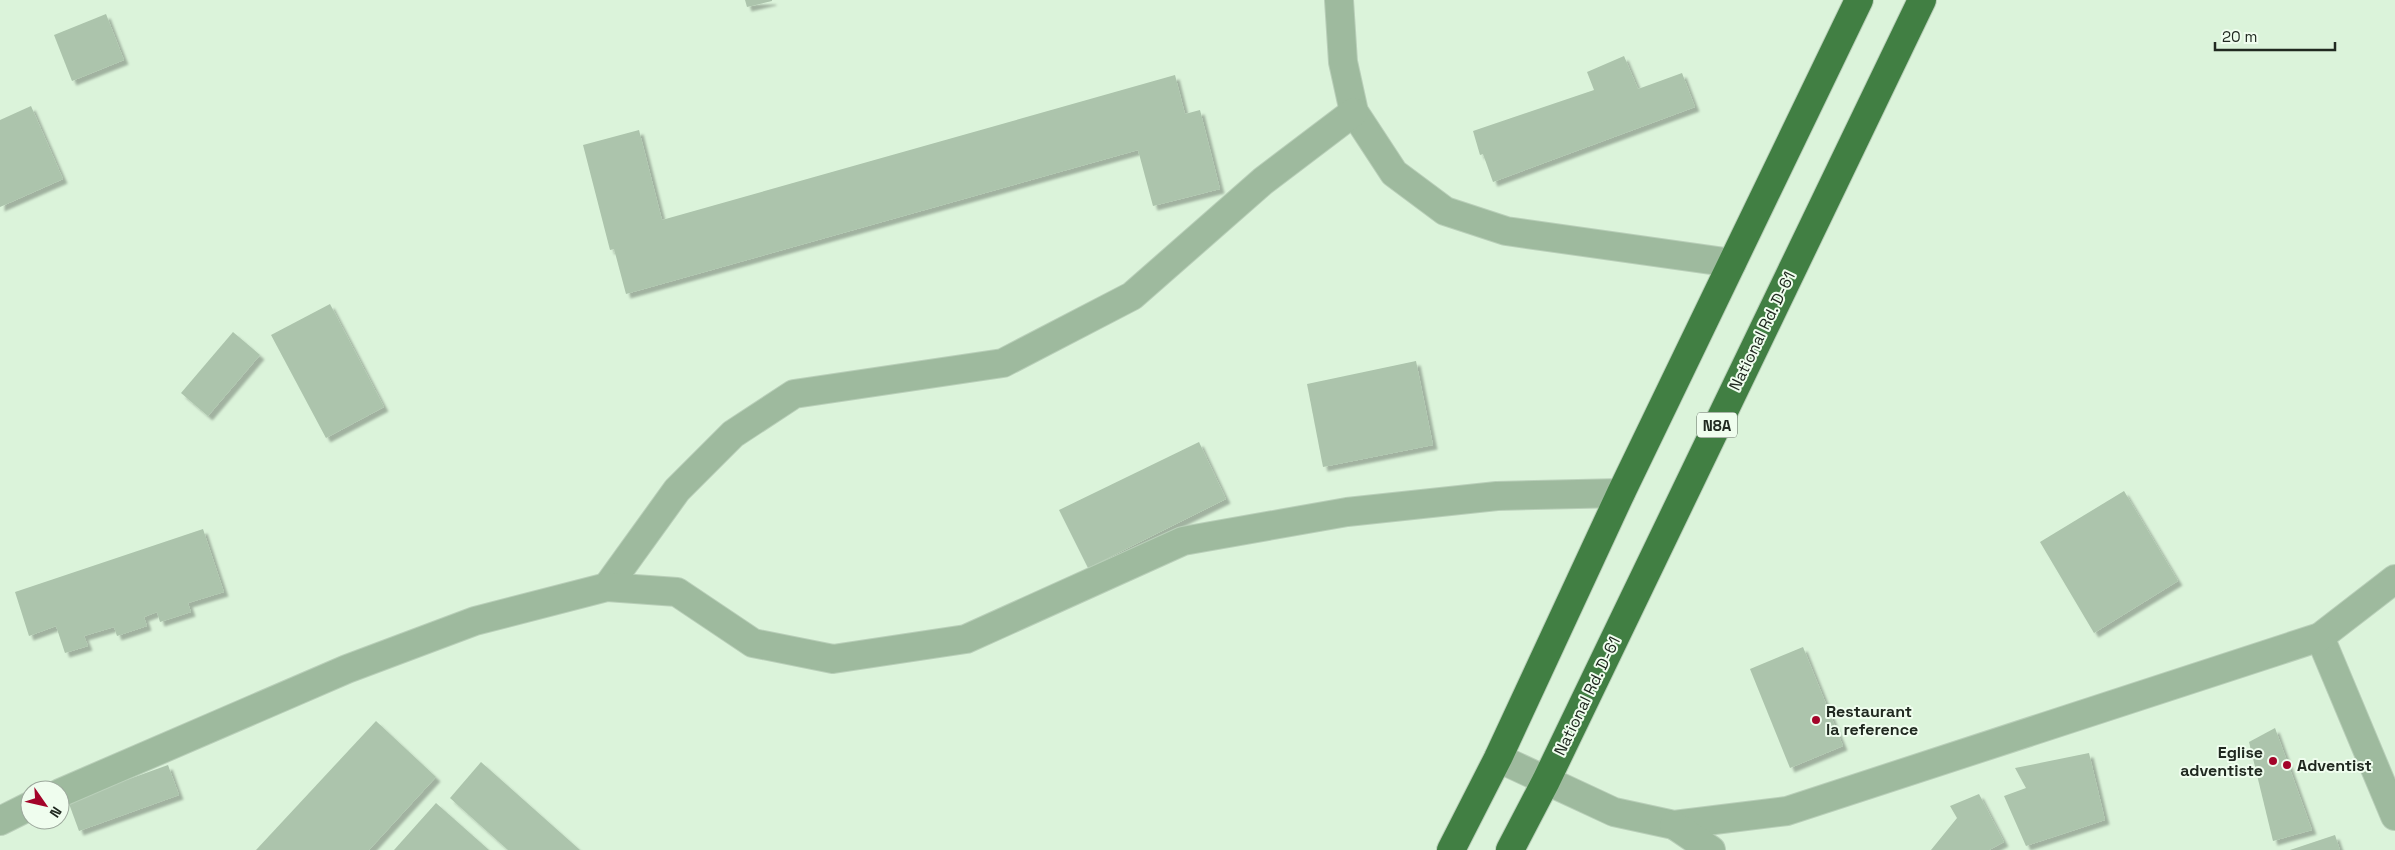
<svg xmlns="http://www.w3.org/2000/svg" width="2395" height="850" font-family="'Space Grotesk',sans-serif">
<style>
.building{fill:#acc4ac;filter:url(#shadow)}
.lines{fill:none;stroke-linecap:round;stroke-linejoin:round}
.minor-casing{stroke:#b9cfb9;stroke-width:30}
.highway-casing{stroke:#b9cfb9;stroke-width:30}
.minor{stroke:#9eba9e;stroke-width:28}
.highway{stroke:#417f43;stroke-width:28}
.poi-dot{fill:#a30429;stroke:#effdee;stroke-width:2}
.labels{text-anchor:middle;dominant-baseline:central;stroke-width:4;stroke-linejoin:round;paint-order:stroke}
.shield{fill:#effdee;stroke:#5e695e;stroke-width:1}
.shield-label{font-size:15px;font-weight:bold;fill:#202920}
.street-label{font-size:16px;fill:#202920;stroke:#effdee}
.poi-label{font-size:16px;font-weight:bold;fill:#202920;stroke:#effdee;text-anchor:start}
</style>
<defs>
<filter id="shadow"><feDropShadow dx="4.5" dy="4.5" stdDeviation="1" flood-color="#0004"/></filter>
</defs>
<rect width="100%" height="100%" fill="#dbf3da"/>
<g class="building">
<polygon points="745,0 772,0 772,1 747,7"/>
<polygon points="106,14 124,60 72,81 54,35"/>
<polygon points="1624,56 1638,89 1682,73 1695,107 1493,182 1483,154 1480,155 1473,131 1594,90 1587,72"/>
<polygon points="1175,75 1185,114 1200,110 1220,189 1153,206 1138,150 626,294 614,249 610,250 583,145 639,130 662,220"/>
<polygon points="31,106 63,179 0,207 0,120"/>
<polygon points="330,304 384,407 326,438 271,335"/>
<polygon points="233,332 260,355 208,416 181,393"/>
<polygon points="1416,361 1433,445 1323,467 1307,384"/>
<polygon points="1199,442 1226,499 1088,568 1059,510"/>
<polygon points="2124,491 2178,581 2094,633 2040,542"/>
<polygon points="203,529 224,592 188,603 191,612 160,622 157,612 144,617 147,626 117,636 114,627 84,636 88,646 65,653 56,626 29,636 15,592"/>
<polygon points="1803,647 1843,746 1790,768 1750,669"/>
<polygon points="376,721 436,777 369,850 256,850"/>
<polygon points="2275,728 2312,830 2273,841 2249,742"/>
<polygon points="2089,753 2105,820 2026,846 2004,796 2026,788 2015,768"/>
<polygon points="481,762 580,850 508,850 450,798"/>
<polygon points="168,765 179,795 79,831 68,801"/>
<polygon points="1979,794 2004,842 1989,850 1931,850 1957,818 1950,806"/>
<polygon points="436,803 489,850 394,850"/>
<polygon points="2335,835 2340,850 2290,850"/>
</g>
<g class="lines">
<g class="minor-casing">
<g id="minor">
<polyline points="1339,0 1343,62 1354,112 1394,173 1445,211 1506,231 1732,263"/>
<polyline points="607,587 677,490 733,434 794,394 1003,363 1132,296 1263,181 1354,112"/>
<polyline points="2320,637 2395,816"/>
<polyline points="1498,758 1614,812 1674,825 1787,811 2320,637 2395,579"/>
<polyline points="60,793 347,669 475,621 607,587 677,592 753,643 833,659 966,639 1183,541 1347,512 1497,496 1621,493"/>
<polyline points="0,821 30,806"/>
<polyline points="1674,825 1711,850"/>
</g>
</g>
<g class="highway-casing">
<g id="highway">
<polyline points="1451,850 1498,758 1621,493 1859,0"/>
<polyline points="1510,850 1546,781 1922,0"/>
</g>
</g>
<use href="#minor" class="minor"/>
<use href="#highway" class="highway"/>
</g>
<g class="poi-dot">
<circle cx="1816" cy="720" r="5"/>
<circle cx="2273" cy="761" r="5"/>
<circle cx="2287" cy="765" r="5"/>
</g>
<g class="labels">
<rect class="shield" x="1697" y="412.5" width="40" height="25" rx="4"/>
<g class="shield-label">
<text x="1717" y="425">N8A</text>
</g>
<g class="street-label">
<text transform="translate(1762 331) rotate(-64)">National Rd. D-61</text>
<text transform="translate(1587 696) rotate(-64)">National Rd. D-61</text>
</g>
<g class="poi-label">
<text x="1826" y="711">Restaurant<tspan x="1826" dy="18">la reference</tspan></text>
<text x="2263" y="752" text-anchor="end">Eglise<tspan x="2263" dy="18">adventiste</tspan></text>
<text x="2297" y="765">Adventist</text>
</g>
</g>
<g transform="translate(45 805) rotate(124)"><circle r="24" fill="#effdee" stroke="#9ca89c"/>
<path d="M0-4L9 19L0 12L-9 19Z" fill="#a30429"/>
<text y="-8" font-size="14" font-weight="bold" text-anchor="middle" fill="#202920">N</text>
</g>
<path d="M2215 42v8h120v-8" fill="none" stroke="#202920" stroke-width="2.5"/>
<text x="2222" y="42" font-size="15" fill="#202920" stroke="#effdee" stroke-width="4" paint-order="stroke">20 m</text>
</svg>
